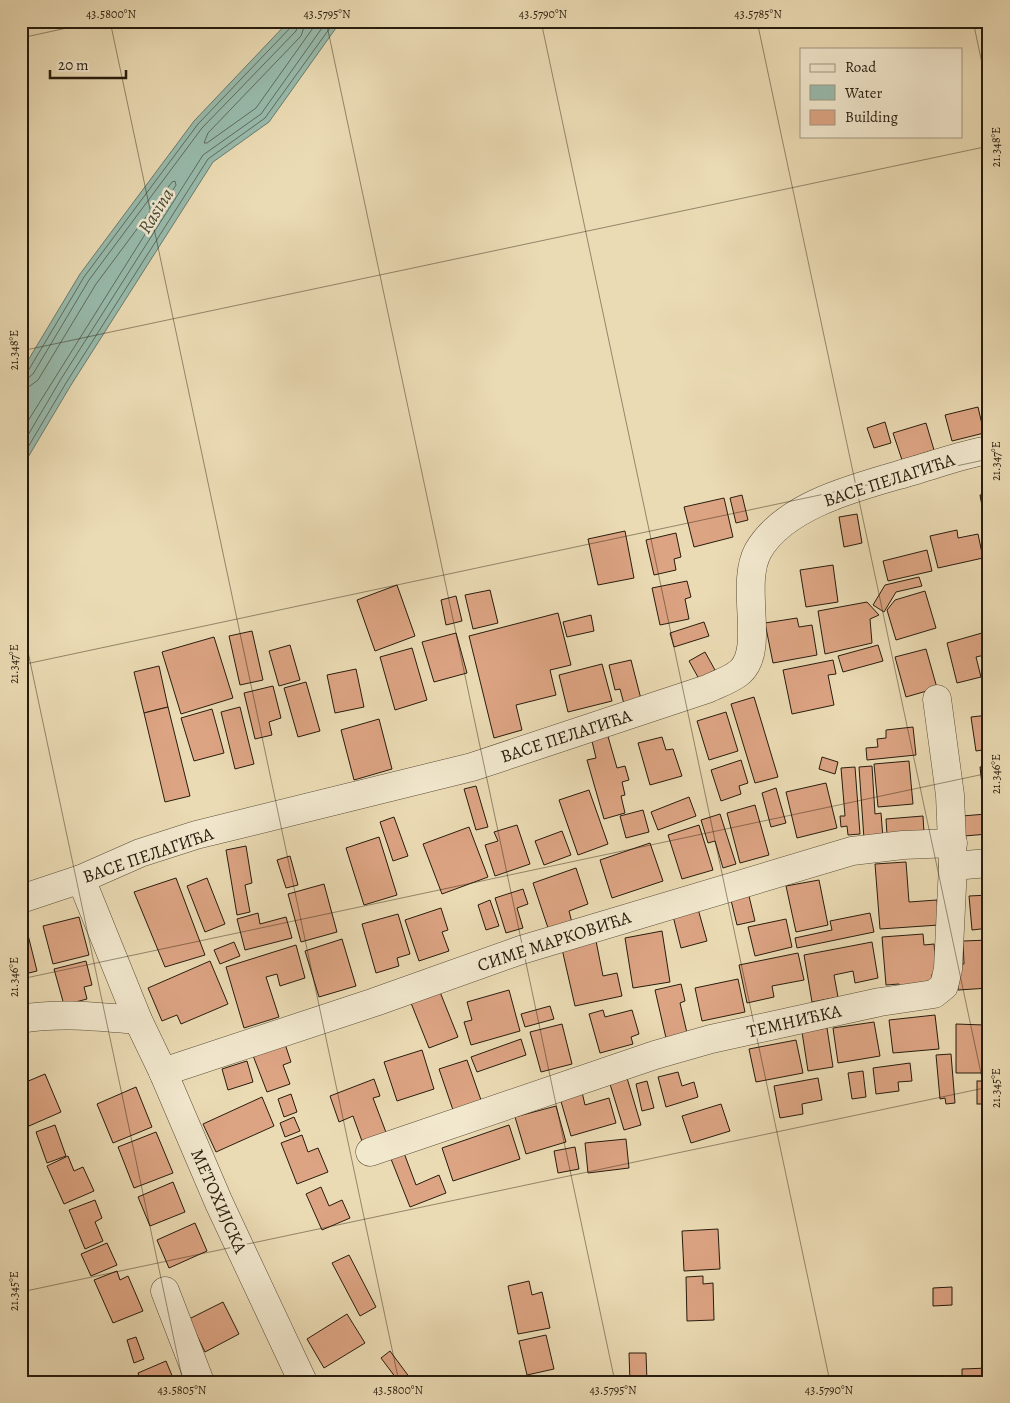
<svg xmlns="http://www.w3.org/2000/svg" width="1010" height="1403" font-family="Alegreya,serif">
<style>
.water{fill:#98bbad;stroke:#6b7b6d}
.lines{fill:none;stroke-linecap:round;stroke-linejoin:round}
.shore{stroke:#606c5d;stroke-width:1}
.building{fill:#dda483;stroke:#271c0d}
.minor-casing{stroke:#584c37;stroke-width:29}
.minor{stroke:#f2e8ce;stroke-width:28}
.ticks{fill:none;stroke:#271c0d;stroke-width:1;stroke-opacity:0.45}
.labels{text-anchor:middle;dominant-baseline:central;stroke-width:5;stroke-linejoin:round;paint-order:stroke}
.street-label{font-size:18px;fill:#271c0d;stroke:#f2e8ce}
.water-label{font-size:19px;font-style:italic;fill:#494c3d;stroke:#f2e8ce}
.neatline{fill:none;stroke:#271c0d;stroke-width:2}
.ticks-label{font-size:12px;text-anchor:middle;fill:#271c0d}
</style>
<rect width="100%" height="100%" fill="#ebdbb4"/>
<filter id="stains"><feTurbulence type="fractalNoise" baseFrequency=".004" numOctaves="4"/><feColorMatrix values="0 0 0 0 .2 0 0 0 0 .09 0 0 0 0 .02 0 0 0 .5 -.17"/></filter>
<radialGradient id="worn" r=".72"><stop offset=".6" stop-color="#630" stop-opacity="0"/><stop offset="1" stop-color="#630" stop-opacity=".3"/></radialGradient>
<polygon class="water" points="289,21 341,21 269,122 213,162 71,385 21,469 21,372 80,274 194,121"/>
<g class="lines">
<g class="shore">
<polyline points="306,21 301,36 208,133 204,143 207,143 256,108 318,21"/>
<polyline points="21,373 28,371 84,277 198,124 291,27 292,21"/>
<polyline points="21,380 28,378 33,374 89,280 202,128 296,31 299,21"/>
<polyline points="21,387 30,386 38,380 96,284 172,182 175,181 176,185 21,432"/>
<polyline points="21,447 61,379 203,155 261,114 327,21"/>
<polyline points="21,459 66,383 208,159 265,118 335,21"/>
</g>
</g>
<g class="building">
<polygon points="978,407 984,433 952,441 945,415"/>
<polygon points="885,422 891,443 874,448 867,428"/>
<polygon points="926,423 934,450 902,460 893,433"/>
<polygon points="989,494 989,516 984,517 980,495"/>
<polygon points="742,495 748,520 736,523 730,498"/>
<polygon points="724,498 733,537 694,547 684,507"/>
<polygon points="857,514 862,543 844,547 839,517"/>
<polygon points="957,530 958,538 978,534 983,558 938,568 930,536"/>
<polygon points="625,531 634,578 598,585 588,539"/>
<polygon points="676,533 681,557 674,559 676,570 654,575 646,540"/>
<polygon points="927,550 932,571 888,581 883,561"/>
<polygon points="833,565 838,602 806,607 800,570"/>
<polygon points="919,577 922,586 896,592 884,612 873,605 885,585"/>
<polygon points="687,581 691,597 685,599 689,619 660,625 652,588"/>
<polygon points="397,585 415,636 375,651 357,600"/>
<polygon points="490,590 498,623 473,629 465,595"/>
<polygon points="925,591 936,628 896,640 887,610 895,600"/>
<polygon points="456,596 462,621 446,625 441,600"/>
<polygon points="867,602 879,615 870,619 872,643 825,654 818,611"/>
<polygon points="558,613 571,665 550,670 556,695 516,705 522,730 494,738 469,636"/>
<polygon points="591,615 594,631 567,637 563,622"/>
<polygon points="797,618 799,627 812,625 817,655 773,663 765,623"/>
<polygon points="704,622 709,636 674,647 670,633"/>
<polygon points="252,631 263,680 240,685 229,636"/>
<polygon points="989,631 989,654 976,657 981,677 957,683 947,643"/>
<polygon points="456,633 467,673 434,682 422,642"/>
<polygon points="214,637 233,698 181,714 162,652"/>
<polygon points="290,645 300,680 279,686 269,651"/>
<polygon points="878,645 883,661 843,672 838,656"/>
<polygon points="412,648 427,700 395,710 380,657"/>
<polygon points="926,649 937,688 906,697 895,657"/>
<polygon points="705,652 715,670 699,679 689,661"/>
<polygon points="631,660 641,699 624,704 620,689 615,690 609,665"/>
<polygon points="833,660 836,674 828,675 834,705 792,714 783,670"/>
<polygon points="602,664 612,701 568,712 559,675"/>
<polygon points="159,666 168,707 144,713 134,672"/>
<polygon points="356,669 364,707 335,713 327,675"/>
<polygon points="306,682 320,731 298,737 284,688"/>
<polygon points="273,686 281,718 269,722 272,735 255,739 244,693"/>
<polygon points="754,697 778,777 755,783 731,704"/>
<polygon points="168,707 190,796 165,802 144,713"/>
<polygon points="240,707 254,764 235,769 221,712"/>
<polygon points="212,709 224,753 194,761 181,718"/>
<polygon points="726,712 738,751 709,760 697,721"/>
<polygon points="989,715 989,749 976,751 971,717"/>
<polygon points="379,719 392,769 354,780 341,730"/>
<polygon points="913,727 916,755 867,760 866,748 878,747 877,739 886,738 886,730"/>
<polygon points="607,733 617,768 625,766 629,780 622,782 625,795 621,796 625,813 604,819 587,760 596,758 591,737"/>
<polygon points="662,737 666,750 673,749 682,776 650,785 638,743"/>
<polygon points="822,757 838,762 835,774 819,769"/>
<polygon points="741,760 748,783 739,786 741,794 721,801 711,770"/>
<polygon points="909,761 913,804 878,807 874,764"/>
<polygon points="872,766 875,814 881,813 883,838 864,839 859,767"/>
<polygon points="989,766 989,802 984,802 980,767"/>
<polygon points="855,767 860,834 848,835 847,826 841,827 840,816 845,816 841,768"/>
<polygon points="826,783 837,828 797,838 786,792"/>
<polygon points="476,786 488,827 476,830 464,789"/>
<polygon points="776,788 786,823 771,827 762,793"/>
<polygon points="589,790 608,844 578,855 559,800"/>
<polygon points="689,797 696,816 658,830 651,812"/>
<polygon points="755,805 769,855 740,863 727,813"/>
<polygon points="643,810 649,832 626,838 620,816"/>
<polygon points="720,814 736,864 723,868 715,841 708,843 701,820"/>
<polygon points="986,814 988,834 964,836 962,816"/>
<polygon points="923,816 924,833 887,835 886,819"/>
<polygon points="394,817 408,856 393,861 380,822"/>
<polygon points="517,825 530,864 495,876 485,845 498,841 494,832"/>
<polygon points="699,825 713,870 682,879 668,835"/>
<polygon points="469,827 488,877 442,894 423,844"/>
<polygon points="562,831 571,855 544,865 535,841"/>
<polygon points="379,837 397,895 364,905 346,848"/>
<polygon points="650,843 663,881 612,898 600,860"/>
<polygon points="246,846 252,883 245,885 250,912 237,915 226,850"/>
<polygon points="290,856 298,885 286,888 277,860"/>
<polygon points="906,862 909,902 937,900 939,925 880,929 875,864"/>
<polygon points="576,868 588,904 569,911 572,923 549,931 533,883"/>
<polygon points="176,878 205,955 165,967 134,892"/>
<polygon points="207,878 225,924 205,932 187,886"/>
<polygon points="819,880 828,925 796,932 786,886"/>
<polygon points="324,884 337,932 301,942 288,894"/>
<polygon points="523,889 528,904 517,908 523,928 506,933 495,898"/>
<polygon points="748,892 755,921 737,925 730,896"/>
<polygon points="989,895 989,928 972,930 969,896"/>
<polygon points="490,900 499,926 486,930 478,905"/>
<polygon points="441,908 448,930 442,932 449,951 419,961 405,920"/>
<polygon points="698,909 707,941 681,948 673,916"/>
<polygon points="258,913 260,924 286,917 292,938 245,950 237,919"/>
<polygon points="870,913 874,932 797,948 795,938 832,930 830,921"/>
<polygon points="398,914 410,954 397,958 399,966 376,973 362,924"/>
<polygon points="79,917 89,955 53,964 43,926"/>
<polygon points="786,919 792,947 755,956 748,927"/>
<polygon points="662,931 670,982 633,988 625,938"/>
<polygon points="923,934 924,945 934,944 937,973 932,974 933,987 900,990 899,984 886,985 882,937"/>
<polygon points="28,935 37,971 21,975 21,936"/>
<polygon points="342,939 356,986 319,997 305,951"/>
<polygon points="989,940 989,988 958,990 957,964 964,964 963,941"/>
<polygon points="596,941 603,976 617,973 622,996 575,1006 562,949"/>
<polygon points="234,942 240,956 220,964 214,950"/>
<polygon points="872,942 878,978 855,983 853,971 834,975 838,997 812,1002 804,955"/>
<polygon points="296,945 305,978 280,986 277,974 266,977 279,1017 244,1028 226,967"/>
<polygon points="798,953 804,980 772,986 774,997 747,1003 739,965"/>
<polygon points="86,961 92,985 84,987 87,999 64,1005 54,969"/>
<polygon points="210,961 228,1004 181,1024 177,1015 162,1021 148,988"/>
<polygon points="738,979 745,1012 702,1021 695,988"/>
<polygon points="681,984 685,1001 680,1003 687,1033 666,1038 655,990"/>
<polygon points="21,985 28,1009 21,1011"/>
<polygon points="509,990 520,1031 471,1045 464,1022 472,1020 467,1002"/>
<polygon points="440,992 458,1037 429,1048 411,1003"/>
<polygon points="550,1006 554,1019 525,1027 521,1014"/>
<polygon points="603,1010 605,1017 632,1010 639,1034 631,1037 633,1044 600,1053 589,1014"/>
<polygon points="935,1015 939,1049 893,1053 889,1020"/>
<polygon points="874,1022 880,1056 838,1063 833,1028"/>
<polygon points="562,1024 572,1064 541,1072 530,1032"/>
<polygon points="956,1024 984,1025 983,1073 956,1073"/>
<polygon points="827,1028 833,1067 808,1071 802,1032"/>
<polygon points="521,1039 526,1055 477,1072 471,1057"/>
<polygon points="796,1040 803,1073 756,1082 749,1049"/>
<polygon points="284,1041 291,1062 283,1065 290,1084 267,1092 252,1053"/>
<polygon points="422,1050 434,1089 397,1101 384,1062"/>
<polygon points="951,1054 955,1103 946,1104 945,1098 940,1099 936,1055"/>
<polygon points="467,1060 481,1100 453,1110 439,1069"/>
<polygon points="247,1061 253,1082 228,1090 222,1069"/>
<polygon points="910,1063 912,1081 898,1082 899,1091 876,1094 873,1068"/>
<polygon points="21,1071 26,1082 45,1074 61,1112 29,1126 21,1107"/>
<polygon points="863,1071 866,1097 852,1099 848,1073"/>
<polygon points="678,1072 682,1086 694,1082 698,1097 666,1107 658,1077"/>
<polygon points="627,1078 641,1125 624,1130 610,1084"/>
<polygon points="818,1078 822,1100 802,1104 803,1114 780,1118 774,1086"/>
<polygon points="374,1079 380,1096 373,1098 387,1135 363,1144 353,1116 339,1122 330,1096"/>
<polygon points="647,1081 654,1108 642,1111 636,1084"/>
<rect x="977" y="1081" width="12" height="23"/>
<polygon points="136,1087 152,1127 113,1143 97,1104"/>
<polygon points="582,1092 585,1105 609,1098 616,1123 571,1136 560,1098"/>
<polygon points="291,1094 297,1112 284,1117 278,1099"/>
<polygon points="262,1097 274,1126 216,1152 203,1124"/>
<polygon points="721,1104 730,1131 691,1143 682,1116"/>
<polygon points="556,1106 566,1142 526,1154 515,1117"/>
<polygon points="294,1117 300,1131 285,1137 280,1123"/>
<polygon points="55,1125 66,1156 47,1163 36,1132"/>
<polygon points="509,1125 520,1159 453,1181 442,1148"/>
<polygon points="156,1132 173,1173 134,1188 118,1147"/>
<polygon points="302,1135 308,1152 318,1148 328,1172 297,1184 281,1143"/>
<polygon points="626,1139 629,1168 588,1173 585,1143"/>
<polygon points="575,1147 579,1169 558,1173 554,1151"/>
<polygon points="404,1153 416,1185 439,1175 446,1193 410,1207 391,1159"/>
<polygon points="68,1156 74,1171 83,1167 94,1191 64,1204 47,1166"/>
<polygon points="173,1182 185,1212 150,1226 138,1197"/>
<polygon points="321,1187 329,1206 342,1200 350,1218 322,1230 306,1194"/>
<polygon points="95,1200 102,1218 95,1222 103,1241 85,1249 69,1210"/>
<polygon points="195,1223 207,1251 169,1268 157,1240"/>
<polygon points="718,1229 720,1269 684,1271 682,1231"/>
<polygon points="107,1243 117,1265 91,1276 81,1254"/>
<polygon points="349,1255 376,1307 360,1316 332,1263"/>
<polygon points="117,1271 120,1280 128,1276 143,1311 113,1323 94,1280"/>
<polygon points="703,1276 703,1284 713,1283 714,1320 687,1321 686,1277"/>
<polygon points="529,1281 532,1295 542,1292 550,1328 518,1334 508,1286"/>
<polygon points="952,1287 952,1305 933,1306 933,1288"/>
<polygon points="223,1302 239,1334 205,1352 189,1319"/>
<polygon points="347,1314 365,1343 324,1368 307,1339"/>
<polygon points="546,1335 554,1369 527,1375 519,1341"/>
<polygon points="136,1337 144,1359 134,1363 127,1340"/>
<polygon points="390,1351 413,1382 399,1382 381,1358"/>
<polygon points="629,1353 646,1353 647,1382 630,1382"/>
<polygon points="166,1361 173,1378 164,1382 141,1382 138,1373"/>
<polygon points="989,1368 989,1382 962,1382 962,1369"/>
</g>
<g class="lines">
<g class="minor-casing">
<g id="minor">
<polyline points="953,866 989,863"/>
<polyline points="81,879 138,1020 163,1072 219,1203 303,1382"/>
<path d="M 21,899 L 81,879 L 140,853 L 196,835 L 472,767 L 707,689 C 717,684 731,680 740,672 C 766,649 739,586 758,551 C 786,502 866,485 916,470 C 940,463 964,454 989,450"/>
<path d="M 21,1019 C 60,1012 99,1017 138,1020"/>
<polyline points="163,1072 375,1002 521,950 852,851 903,845 953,843"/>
<polyline points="370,1152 655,1055 711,1039 880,1002 934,994 944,986 948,969 953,866 950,795 937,699"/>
<polyline points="165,1291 200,1382"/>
</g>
</g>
<use href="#minor" class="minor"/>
</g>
<path class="ticks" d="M 110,21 L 399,1382M 326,21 L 615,1382M 541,21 L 830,1382M 757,21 L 989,1111M 973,21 L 989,96M 21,38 L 99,21M 21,351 L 989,146M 21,619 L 183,1382M 21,665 L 989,459M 21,979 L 989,773M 21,1292 L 989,1087"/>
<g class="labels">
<g class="street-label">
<text transform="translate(889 480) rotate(-18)">ВАСЕ ПЕЛАГИЋА</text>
<text transform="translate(566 736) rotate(-18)">ВАСЕ ПЕЛАГИЋА</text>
<text transform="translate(148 855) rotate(-19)">ВАСЕ ПЕЛАГИЋА</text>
<text transform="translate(554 941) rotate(-18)">СИМЕ МАРКОВИЋА</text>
<text transform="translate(794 1021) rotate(-13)">ТЕМНИЋКА</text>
<text transform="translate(219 1201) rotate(66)">МЕТОХИЈСКА</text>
</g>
<g class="water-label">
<text transform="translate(156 211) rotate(-58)">Rasina</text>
</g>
</g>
<rect width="1010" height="1403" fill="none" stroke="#ebdbb4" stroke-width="55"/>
<rect x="800" y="48" width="162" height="90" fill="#f2e8ce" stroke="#a19681"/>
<rect x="810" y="64" width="25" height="8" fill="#f2e8ce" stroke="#a19681"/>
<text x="845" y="72" font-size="15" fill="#271c0d">Road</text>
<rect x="810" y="85" width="25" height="15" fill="#98bbad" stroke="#a19681"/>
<text x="845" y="98" font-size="15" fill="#271c0d">Water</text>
<rect x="810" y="110" width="25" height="15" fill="#dda483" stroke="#a19681"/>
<text x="845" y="122" font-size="15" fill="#271c0d">Building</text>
<path d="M50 70v8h76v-8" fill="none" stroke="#271c0d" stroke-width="2.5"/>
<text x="58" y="70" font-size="15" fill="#271c0d" stroke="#f2e8ce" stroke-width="4" paint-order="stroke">20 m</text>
<rect x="28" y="28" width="954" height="1348" class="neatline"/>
<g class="ticks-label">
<text x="111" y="18">43.5800°N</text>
<text x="327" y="18">43.5795°N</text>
<text x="543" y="18">43.5790°N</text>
<text x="758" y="18">43.5785°N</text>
<text transform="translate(996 147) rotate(-90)" y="4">21.348°E</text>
<text transform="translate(14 350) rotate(-90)" y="4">21.348°E</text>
<text transform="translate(996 461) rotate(-90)" y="4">21.347°E</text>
<text transform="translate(14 664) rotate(-90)" y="4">21.347°E</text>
<text transform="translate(996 774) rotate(-90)" y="4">21.346°E</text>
<text transform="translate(14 977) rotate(-90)" y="4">21.346°E</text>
<text transform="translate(996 1088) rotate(-90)" y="4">21.345°E</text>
<text transform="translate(14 1291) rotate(-90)" y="4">21.345°E</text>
<text x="182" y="1394">43.5805°N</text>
<text x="398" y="1394">43.5800°N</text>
<text x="613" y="1394">43.5795°N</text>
<text x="829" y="1394">43.5790°N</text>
</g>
<rect width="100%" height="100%" filter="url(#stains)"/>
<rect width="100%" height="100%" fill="url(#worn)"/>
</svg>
